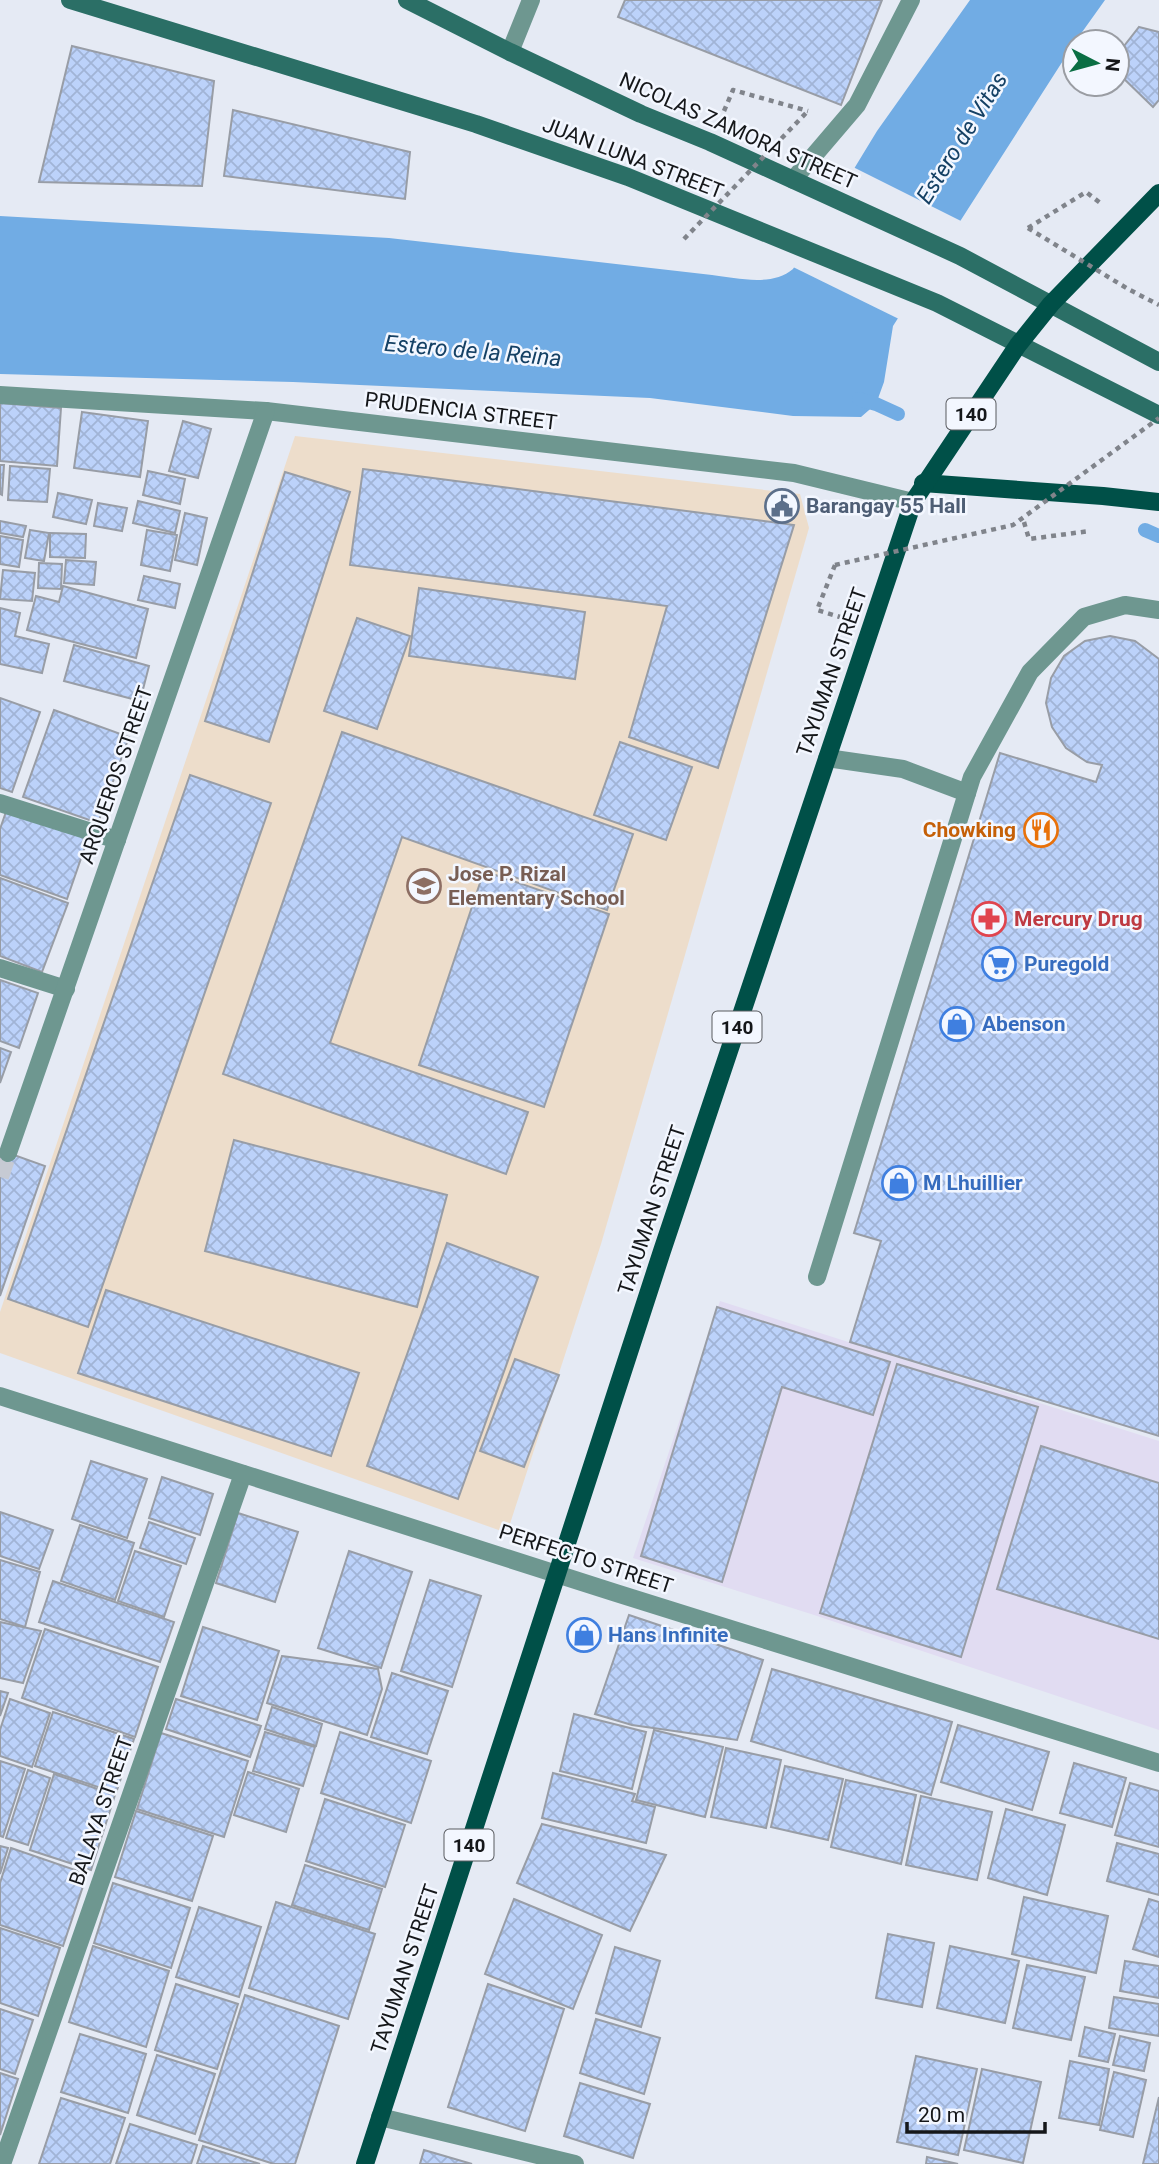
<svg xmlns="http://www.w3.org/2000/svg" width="1159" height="2164" font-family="Roboto,sans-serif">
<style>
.industrial{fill:#e1dcf2}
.education{fill:#edddcb}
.water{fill:#71ace4}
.pier{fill:#e5eaf4}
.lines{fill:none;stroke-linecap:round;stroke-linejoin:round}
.stream{stroke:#71ace4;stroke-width:14}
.building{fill:url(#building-cross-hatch);stroke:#989da6;stroke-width:2}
.street-tunnel{stroke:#c6cad3;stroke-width:18;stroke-dasharray:18 9;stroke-linecap:butt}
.path{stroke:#80848b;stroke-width:4.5;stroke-dasharray:5 5;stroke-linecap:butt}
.lane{stroke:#6e9790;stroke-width:18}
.street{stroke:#6e9790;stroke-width:18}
.secondary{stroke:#2b6f66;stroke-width:18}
.primary{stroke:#005048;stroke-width:18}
.path-bridge{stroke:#80848b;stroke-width:4.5;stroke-dasharray:5 5;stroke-linecap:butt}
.labels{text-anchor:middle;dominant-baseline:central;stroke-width:5;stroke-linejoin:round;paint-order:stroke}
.shield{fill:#f3f7ff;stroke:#585a5f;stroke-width:2}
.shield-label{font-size:19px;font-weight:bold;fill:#15171a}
.street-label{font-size:21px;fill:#15171a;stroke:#f3f7ff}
.service-label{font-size:21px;font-weight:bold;fill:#4e5e75;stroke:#f3f7ff;text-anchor:start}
.food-label{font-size:21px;font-weight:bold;fill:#c56008;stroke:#f3f7ff;text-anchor:end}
.education-label{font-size:21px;font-weight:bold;fill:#785e54;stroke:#f3f7ff;text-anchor:start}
.health-label{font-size:21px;font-weight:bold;fill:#be3a42;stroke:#f3f7ff;text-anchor:start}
.shop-label{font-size:21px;font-weight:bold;fill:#366cbe;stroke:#f3f7ff;text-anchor:start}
.water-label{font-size:23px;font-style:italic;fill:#154165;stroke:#f3f7ff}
</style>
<defs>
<pattern id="building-cross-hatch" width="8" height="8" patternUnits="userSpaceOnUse" patternTransform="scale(1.75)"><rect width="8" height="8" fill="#bcd2fa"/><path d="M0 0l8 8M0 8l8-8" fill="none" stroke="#a1b4d6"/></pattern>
</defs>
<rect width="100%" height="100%" fill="#e5eaf4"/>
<polygon class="industrial" points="720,1301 1159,1441 1159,1730 811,1614 633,1558"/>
<polygon class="education" points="295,436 800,494 809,528 601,1244 507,1533 0,1353 0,1312"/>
<path class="water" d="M 970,0 L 1105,0 L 1075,42 L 893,326 L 884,382 L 876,404 L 861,417 L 793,416 L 650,398 L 293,382 L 0,374 L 0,216 L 389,238 L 712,275 C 737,278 772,287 793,269 L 877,131 Z"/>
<polygon class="pier" points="851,166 963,222 901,320 791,266"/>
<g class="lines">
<g class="stream">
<polyline points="859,399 876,404 898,414"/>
<polyline points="1145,530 1159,536"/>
</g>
</g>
<g class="building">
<polygon points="625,0 882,0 841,105 618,17"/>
<polygon points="1139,27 1159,32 1159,100 1153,107 1117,72 1117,55"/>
<polygon points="72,46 214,81 202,186 39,182"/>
<polygon points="233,110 410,152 405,199 224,176"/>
<polygon points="0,403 61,408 57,466 0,461"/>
<polygon points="82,412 148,421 140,477 74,468"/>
<polygon points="183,421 211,429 198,478 169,471"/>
<polygon points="0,465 4,465 2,495 0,494"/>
<polygon points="10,466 50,469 47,502 8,500"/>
<polygon points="363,469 794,525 718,768 629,737 667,606 350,565"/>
<polygon points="148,471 185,479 180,504 143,495"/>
<polygon points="285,472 350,492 269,742 205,721"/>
<polygon points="58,493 92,500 86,524 53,517"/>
<polygon points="138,501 180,511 175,533 133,523"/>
<polygon points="98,503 127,508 122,531 94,526"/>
<polygon points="185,513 207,518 197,565 175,560"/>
<polygon points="0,521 26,526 23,537 0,533"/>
<polygon points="30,530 49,533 44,561 25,558"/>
<polygon points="147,530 177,535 170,571 141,565"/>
<polygon points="50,533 86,534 85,558 50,557"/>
<polygon points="0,536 23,540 19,567 0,564"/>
<polygon points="66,560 96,562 94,585 64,583"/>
<polygon points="39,563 62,564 61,589 38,588"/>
<polygon points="3,570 35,573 32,601 0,599"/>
<polygon points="144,576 180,584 175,608 138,600"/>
<polygon points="63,586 148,609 136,658 27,630 36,596 59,602"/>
<polygon points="419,588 585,612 575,679 409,656"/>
<polygon points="0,608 20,613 15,636 49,644 42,673 0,664"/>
<polygon points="357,618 410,636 377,729 324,711"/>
<polygon points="1110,636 1135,641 1159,659 1159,1436 850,1342 881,1241 854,1233 1000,753 1096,782 1102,765 1087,762 1066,748 1052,727 1046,703 1051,678 1064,656 1085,641"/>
<polygon points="74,645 149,666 140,701 64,681"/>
<polygon points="0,698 40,712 12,792 0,788"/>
<polygon points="54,710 129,737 98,823 23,797"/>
<polygon points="342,732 633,834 607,910 402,837 330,1043 528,1112 506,1174 223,1074"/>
<polygon points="620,742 692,767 666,840 594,815"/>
<polygon points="190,775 271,803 88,1327 8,1299"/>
<polygon points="7,809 88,838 67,899 0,875 0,829"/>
<polygon points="484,871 609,914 544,1107 419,1065"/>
<polygon points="0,878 68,903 42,972 0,956"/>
<polygon points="0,980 38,993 19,1048 0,1041"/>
<polygon points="0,1048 11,1052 0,1083"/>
<polygon points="234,1140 447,1195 417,1307 205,1251"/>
<polygon points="0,1150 45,1166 0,1296"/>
<polygon points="447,1243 538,1277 458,1499 367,1466"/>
<polygon points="106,1290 359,1373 331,1456 78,1373"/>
<polygon points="717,1307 890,1362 873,1415 782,1387 722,1582 641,1556"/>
<polygon points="515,1359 559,1375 524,1467 480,1451"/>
<polygon points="897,1364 1038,1407 961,1657 820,1613"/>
<polygon points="1041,1446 1159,1483 1159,1639 997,1589"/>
<polygon points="91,1461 147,1479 127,1538 72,1519"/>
<polygon points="162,1477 213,1494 200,1535 149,1518"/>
<polygon points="0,1512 53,1530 39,1569 0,1556"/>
<polygon points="238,1513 298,1532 275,1602 216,1583"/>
<polygon points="149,1522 195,1538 186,1564 140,1548"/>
<polygon points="80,1525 134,1543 115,1600 61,1581"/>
<polygon points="135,1551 181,1566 164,1617 118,1601"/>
<polygon points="349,1551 412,1572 381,1668 318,1648"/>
<polygon points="0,1560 40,1572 25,1627 0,1619"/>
<polygon points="430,1580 481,1596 452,1687 401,1671"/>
<polygon points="53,1581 174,1622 160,1662 39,1622"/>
<polygon points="629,1615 763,1660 737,1740 632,1725 595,1714"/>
<polygon points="0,1622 41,1631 23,1683 0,1678"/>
<polygon points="203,1627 279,1651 257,1720 181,1696"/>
<polygon points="45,1629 158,1667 135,1737 22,1698"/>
<polygon points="282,1656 378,1669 382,1689 367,1735 267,1703"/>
<polygon points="772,1669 952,1722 931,1795 751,1741"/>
<polygon points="392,1673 448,1691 427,1754 371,1737"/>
<polygon points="0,1691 8,1693 0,1716"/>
<polygon points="10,1699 50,1713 32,1767 0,1756 0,1730"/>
<polygon points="176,1699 261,1726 250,1757 166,1729"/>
<polygon points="272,1707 322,1724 316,1746 265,1729"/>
<polygon points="53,1712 134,1739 116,1793 35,1766"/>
<polygon points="574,1714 646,1732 632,1789 560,1771"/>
<polygon points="958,1725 1049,1752 1032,1810 941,1782"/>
<polygon points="654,1730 723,1747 705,1817 636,1800"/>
<polygon points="265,1732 315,1747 303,1786 253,1771"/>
<polygon points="340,1732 431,1761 411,1823 321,1793"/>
<polygon points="161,1733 248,1761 224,1837 137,1809"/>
<polygon points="726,1748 781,1760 766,1828 711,1817"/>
<polygon points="0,1761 25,1769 3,1837 0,1836"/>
<polygon points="1074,1763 1126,1778 1112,1827 1060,1813"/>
<polygon points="785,1766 843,1779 828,1840 771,1827"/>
<polygon points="28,1770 50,1778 28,1845 6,1838"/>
<polygon points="248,1772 299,1789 286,1832 234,1815"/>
<polygon points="553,1773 635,1794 632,1801 655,1807 646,1843 542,1818"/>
<polygon points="54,1774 115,1795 91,1870 30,1850"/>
<polygon points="846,1780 916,1795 901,1864 831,1847"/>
<polygon points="1130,1783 1159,1791 1159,1847 1115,1835"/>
<polygon points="921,1796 992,1812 977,1880 906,1865"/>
<polygon points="325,1799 405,1825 385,1887 306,1861"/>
<polygon points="1006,1809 1065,1825 1047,1895 988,1878"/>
<polygon points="136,1811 213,1836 192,1901 115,1877"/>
<polygon points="542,1824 666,1855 630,1931 517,1883"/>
<polygon points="1117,1843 1159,1854 1159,1895 1107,1881"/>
<polygon points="0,1846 8,1848 0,1874"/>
<polygon points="11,1848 87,1874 63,1946 0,1925 0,1883"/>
<polygon points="305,1865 382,1889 369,1930 292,1905"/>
<polygon points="113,1883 190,1908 171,1968 94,1943"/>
<polygon points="1024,1897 1108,1916 1096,1973 1012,1954"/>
<polygon points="514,1899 602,1935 573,2009 485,1974"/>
<polygon points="1149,1899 1159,1902 1159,1957 1133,1949"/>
<polygon points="276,1902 375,1934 348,2019 249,1988"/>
<polygon points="199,1907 261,1927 239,1997 176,1977"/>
<polygon points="0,1928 60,1948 38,2016 0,2003"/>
<polygon points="888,1934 934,1943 922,2007 876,1998"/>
<polygon points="93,1946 169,1971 146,2047 69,2022"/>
<polygon points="950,1946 1019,1961 1005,2023 937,2008"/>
<polygon points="615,1947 660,1961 641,2027 596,2013"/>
<polygon points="1125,1961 1159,1966 1159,1998 1120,1991"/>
<polygon points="1027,1965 1085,1977 1071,2040 1013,2028"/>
<polygon points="176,1984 238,2004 217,2069 155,2050"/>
<polygon points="488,1984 564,2009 525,2131 448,2107"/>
<polygon points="245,1995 339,2026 295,2164 274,2164 199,2140"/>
<polygon points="1114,1997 1159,2004 1159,2036 1109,2028"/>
<polygon points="0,2009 33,2020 15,2074 0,2069"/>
<polygon points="596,2019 660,2038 644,2094 580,2073"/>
<polygon points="1085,2027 1115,2034 1108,2062 1079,2056"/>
<polygon points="80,2034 146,2054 128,2113 61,2092"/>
<polygon points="1120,2036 1150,2043 1144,2071 1113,2065"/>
<polygon points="157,2055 215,2074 195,2134 137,2115"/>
<polygon points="916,2056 977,2069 958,2155 897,2142"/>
<polygon points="1070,2061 1109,2069 1099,2125 1059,2118"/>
<polygon points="982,2069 1041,2082 1023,2163 964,2150"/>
<polygon points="1114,2072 1146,2080 1133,2137 1100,2130"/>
<polygon points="0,2073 18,2079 0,2135"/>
<polygon points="580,2083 650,2104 633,2158 564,2136"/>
<polygon points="1159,2097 1159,2164 1143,2164"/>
<polygon points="61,2098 125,2118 110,2164 39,2164"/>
<polygon points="130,2124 197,2145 191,2164 116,2164"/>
<polygon points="203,2146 260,2164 197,2164"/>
<polygon points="424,2150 472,2164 420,2164"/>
<polygon points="927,2157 958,2164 926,2164"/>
</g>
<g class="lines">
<polyline class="street-tunnel" points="0,1177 8,1153"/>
<g class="path">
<polyline points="724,111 733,90 808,111"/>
<polyline points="1028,228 1086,192 1103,205"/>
<polyline points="1024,522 1029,539 1090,531"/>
<polyline points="835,565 817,610 840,617"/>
</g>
<g class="lane">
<polyline points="793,180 857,105 911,0"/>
<polyline points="827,758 903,769 967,793"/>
<polyline points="817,1277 972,777 1030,672 1084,617 1125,605 1159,610"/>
<polyline points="2,2164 243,1474"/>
</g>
<g class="street">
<polyline points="510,52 531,0"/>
<polyline points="0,395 266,411 794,473 913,502"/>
<polyline points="0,803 117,840"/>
<polyline points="0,968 66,989"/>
<polyline points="8,1153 266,411"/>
<polyline points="0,1396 616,1593 1159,1763"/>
<polyline points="380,2117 575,2164"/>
</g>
<g class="secondary">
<polyline points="70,0 476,124 628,177 937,303 1159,415"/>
<polyline points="407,0 510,52 641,114 710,142 960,256 1159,362"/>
</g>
<g class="primary">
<polyline points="923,483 1103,496 1159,502"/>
<polyline points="365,2164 662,1251 913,502 1018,345 1051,304 1159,193"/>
</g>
<g class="path-bridge">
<polyline points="1028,228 1128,289 1159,305"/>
<polyline points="684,239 808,111"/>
<polyline points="835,565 1013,525 1159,418"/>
</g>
</g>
<defs>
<g id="civic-ring" transform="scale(1.75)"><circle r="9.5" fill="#f3f7ff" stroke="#5c6f8a" stroke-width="1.5"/><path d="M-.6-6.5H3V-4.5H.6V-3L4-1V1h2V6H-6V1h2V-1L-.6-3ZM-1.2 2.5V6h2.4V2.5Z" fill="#5c6f8a"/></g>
<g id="restaurant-ring" transform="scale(1.75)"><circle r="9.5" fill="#f3f7ff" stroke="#e8710a" stroke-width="1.5"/><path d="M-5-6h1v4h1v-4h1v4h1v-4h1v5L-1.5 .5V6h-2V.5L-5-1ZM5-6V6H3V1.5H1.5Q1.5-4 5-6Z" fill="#e8710a"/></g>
<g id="school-ring" transform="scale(1.75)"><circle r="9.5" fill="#f3f7ff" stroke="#8d6e63" stroke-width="1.5"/><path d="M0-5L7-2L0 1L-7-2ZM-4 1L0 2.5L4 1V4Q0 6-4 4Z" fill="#8d6e63"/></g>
<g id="pharmacy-ring" transform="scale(1.75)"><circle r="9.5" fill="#f3f7ff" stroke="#e0444e" stroke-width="1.5"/><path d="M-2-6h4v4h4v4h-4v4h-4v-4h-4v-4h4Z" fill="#e0444e"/></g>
<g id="supermarket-ring" transform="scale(1.75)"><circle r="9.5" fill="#f3f7ff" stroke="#3f7fe0" stroke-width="1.5"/><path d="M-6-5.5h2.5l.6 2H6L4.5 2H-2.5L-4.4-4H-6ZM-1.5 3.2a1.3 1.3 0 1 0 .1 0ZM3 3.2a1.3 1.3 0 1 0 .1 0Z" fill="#3f7fe0"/></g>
<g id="shop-ring" transform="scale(1.75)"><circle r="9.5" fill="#f3f7ff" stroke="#3f7fe0" stroke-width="1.5"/><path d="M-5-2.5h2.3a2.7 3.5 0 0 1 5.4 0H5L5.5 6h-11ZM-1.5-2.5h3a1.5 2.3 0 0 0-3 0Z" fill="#3f7fe0"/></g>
</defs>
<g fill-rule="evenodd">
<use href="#civic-ring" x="782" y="506"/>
<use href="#restaurant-ring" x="1041" y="830"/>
<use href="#school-ring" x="424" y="886"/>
<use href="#pharmacy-ring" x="989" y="919"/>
<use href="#supermarket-ring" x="999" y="964"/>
<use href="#shop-ring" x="957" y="1024"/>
<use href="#shop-ring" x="899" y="1183"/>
<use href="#shop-ring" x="584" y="1635"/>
</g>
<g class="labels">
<g class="shield">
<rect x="946.5" y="398.5" width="49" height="31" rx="5"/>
<rect x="712.5" y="1011.5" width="49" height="31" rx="5"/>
<rect x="444.5" y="1829.5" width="49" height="31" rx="5"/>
</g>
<g class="shield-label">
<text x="971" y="414">140</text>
<text x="737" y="1027">140</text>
<text x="469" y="1845">140</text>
</g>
<g class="street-label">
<text transform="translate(738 131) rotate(24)">NICOLAS ZAMORA STREET</text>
<text transform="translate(633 158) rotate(21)">JUAN LUNA STREET</text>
<text transform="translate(461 411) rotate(7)">PRUDENCIA STREET</text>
<text transform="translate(832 672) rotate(-71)">TAYUMAN STREET</text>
<text transform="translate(116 775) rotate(-71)">ARQUEROS STREET</text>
<text transform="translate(652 1210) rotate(-72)">TAYUMAN STREET</text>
<text transform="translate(586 1559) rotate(18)">PERFECTO STREET</text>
<text transform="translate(101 1811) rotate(-71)">BALAYA STREET</text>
<text transform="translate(405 1969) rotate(-72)">TAYUMAN STREET</text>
</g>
<g class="service-label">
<text x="806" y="506">Barangay 55 Hall</text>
</g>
<g class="food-label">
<text x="1016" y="830">Chowking</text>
</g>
<g class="education-label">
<text x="448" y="874">Jose P. Rizal<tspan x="448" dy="24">Elementary School</tspan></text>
</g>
<g class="health-label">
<text x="1014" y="919">Mercury Drug</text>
</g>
<g class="shop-label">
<text x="1024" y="964">Puregold</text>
<text x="982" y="1024">Abenson</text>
<text x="923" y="1183">M Lhuillier</text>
<text x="608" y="1635">Hans Infinite</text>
</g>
<g class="water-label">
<text transform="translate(962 138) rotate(-58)">Estero de Vitas</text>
<text transform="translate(473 351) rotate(5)">Estero de la Reina</text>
</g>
</g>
<g transform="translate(1096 63) rotate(96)"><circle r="33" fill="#f3f7ff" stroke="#9a9da3" stroke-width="2"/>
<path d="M0-5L12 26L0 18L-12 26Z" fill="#0a6e44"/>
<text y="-10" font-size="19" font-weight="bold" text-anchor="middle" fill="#15171a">N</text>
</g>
<path d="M907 2122v10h138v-10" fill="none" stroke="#15171a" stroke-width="3.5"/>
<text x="918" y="2122" font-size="21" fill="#15171a" stroke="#f3f7ff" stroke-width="5" paint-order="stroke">20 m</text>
</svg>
